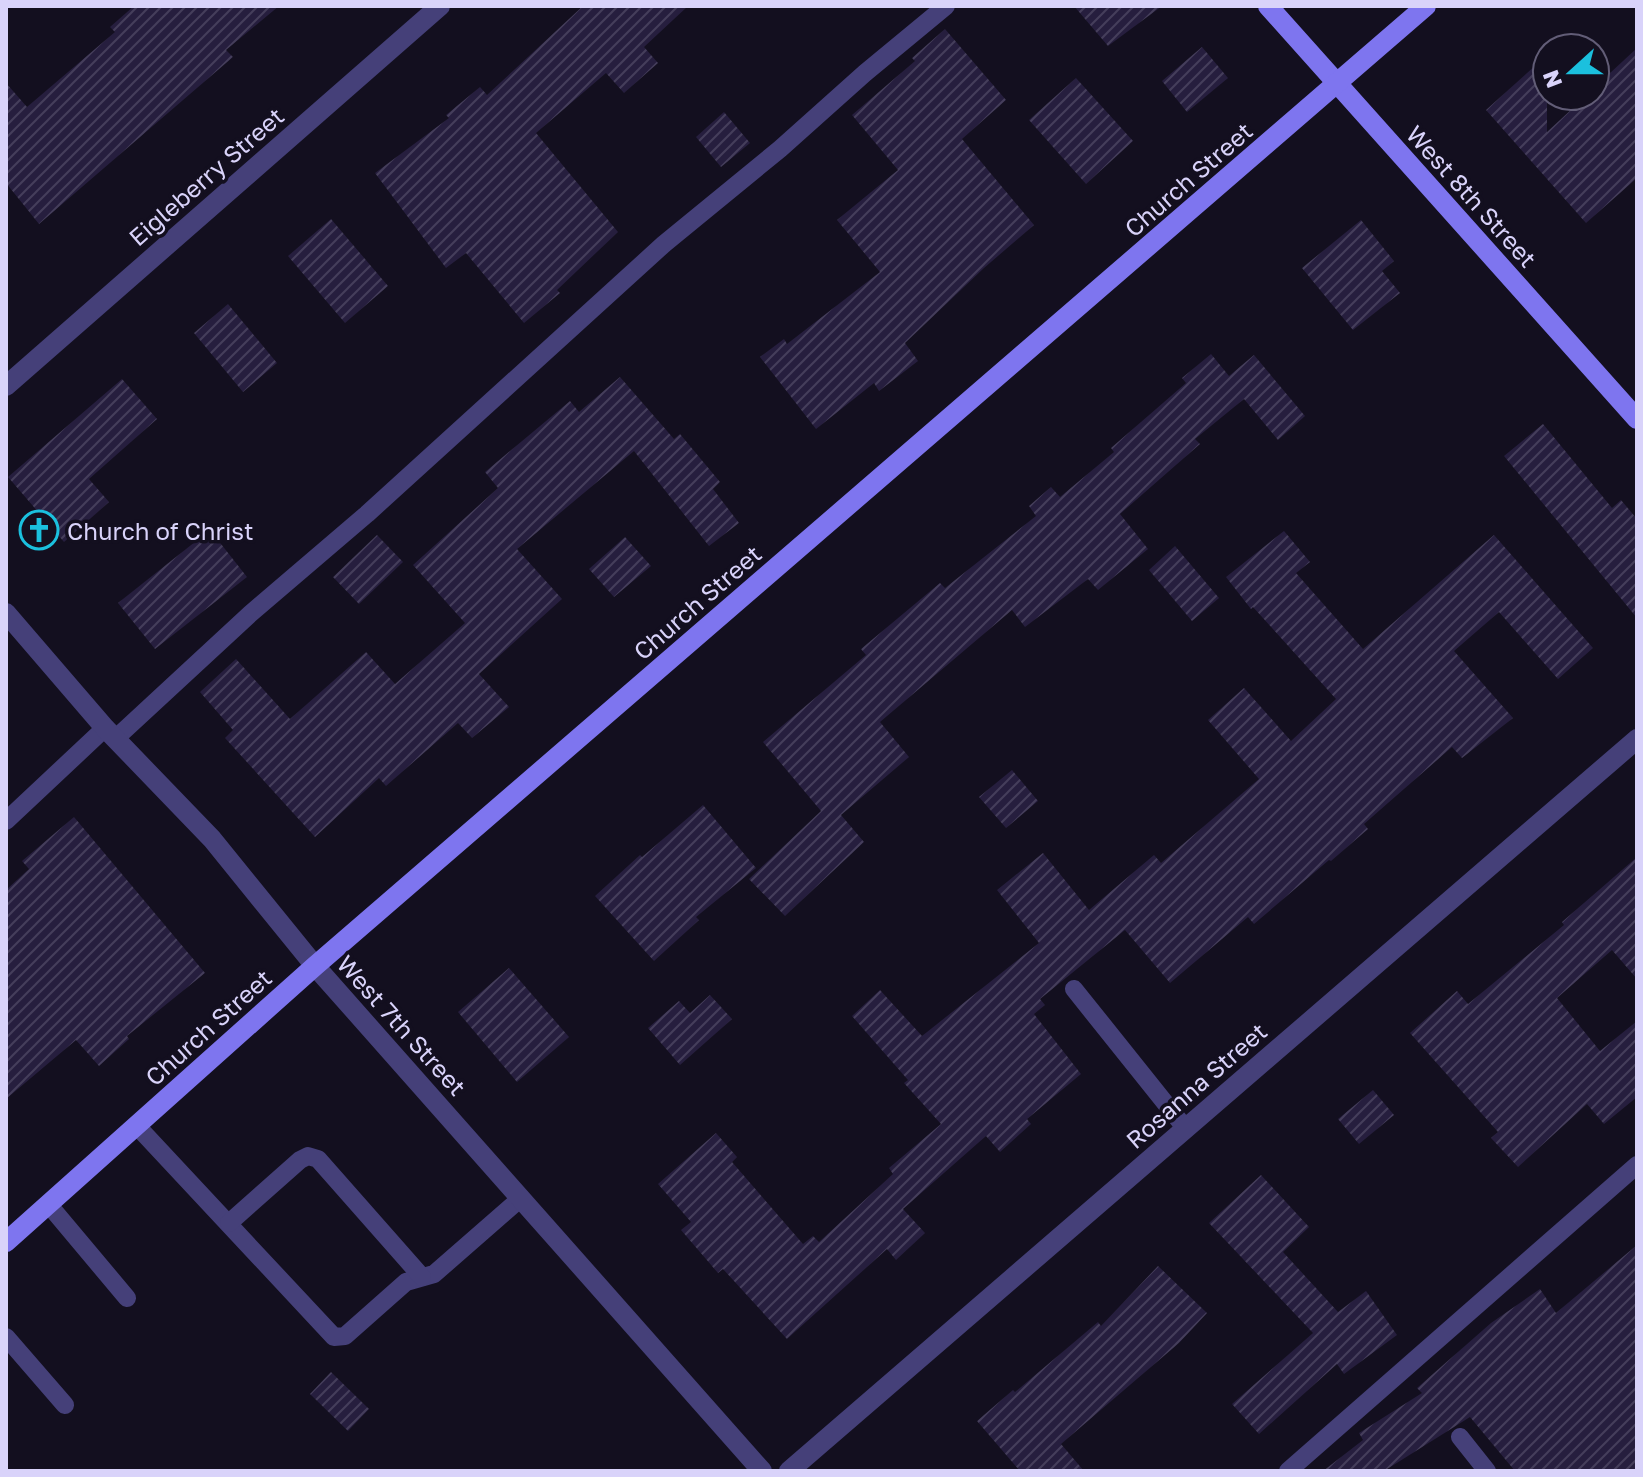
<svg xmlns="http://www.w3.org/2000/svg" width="1643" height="1477" font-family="'Golos Text',sans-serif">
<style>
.building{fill:url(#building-hatch)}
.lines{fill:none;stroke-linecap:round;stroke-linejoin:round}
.lane{stroke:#454079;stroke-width:18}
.street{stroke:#454079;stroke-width:20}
.secondary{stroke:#7e75ef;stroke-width:20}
.labels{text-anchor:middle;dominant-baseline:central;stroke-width:7;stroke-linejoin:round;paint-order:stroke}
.street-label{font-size:24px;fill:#d9d3fa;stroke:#130f1f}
.poi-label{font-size:24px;fill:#d9d3fa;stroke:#130f1f;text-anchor:start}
</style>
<defs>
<pattern id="building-hatch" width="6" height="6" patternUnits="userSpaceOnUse" patternTransform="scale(2)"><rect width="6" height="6" fill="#261e3e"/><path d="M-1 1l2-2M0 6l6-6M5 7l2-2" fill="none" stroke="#453e5b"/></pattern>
</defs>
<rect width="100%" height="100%" fill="#130f1f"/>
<g class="building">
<polygon points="134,6 279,6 226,50 233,57 39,224 6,183 6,83 27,107 115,32 110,27"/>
<polygon points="583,6 688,6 644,47 658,63 624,93 606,73 536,133 618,232 557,290 560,293 524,323 466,253 446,268 375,173 449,118 446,115 480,87 487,95"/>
<polygon points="1074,6 1162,6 1108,46"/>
<polygon points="945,29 1006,100 962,139 1034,225 984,268 905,343 918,361 879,391 874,383 816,429 760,357 784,339 787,344 880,272 837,220 898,170 852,115 915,61 912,58"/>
<polygon points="1202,47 1228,78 1187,112 1162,81"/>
<polygon points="1637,48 1637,178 1586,223 1486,110 1547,55 1547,132 1586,96 1595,96 1595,87"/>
<polygon points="1076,78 1133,141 1086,184 1029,120"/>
<polygon points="724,112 750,143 721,167 696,137"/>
<polygon points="331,219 388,286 345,323 288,256"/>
<polygon points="1361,220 1394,261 1382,271 1400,293 1353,330 1302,268"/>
<polygon points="228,304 277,363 243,392 194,333"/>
<polygon points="1211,354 1229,376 1254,355 1305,416 1278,440 1244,399 1195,439 1200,444 1120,514 1148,549 1098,590 1088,579 1025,627 1012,610 880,722 909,757 841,815 864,842 785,916 749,879 821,811 763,742 866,655 861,649 940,583 945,588 1036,516 1029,506 1051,487 1060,497 1114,452 1111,448 1186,383 1182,378"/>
<polygon points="620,377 674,439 680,434 720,482 713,489 739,523 709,546 634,451 517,549 562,599 479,674 509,707 472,738 458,723 386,786 379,778 315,837 225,738 233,730 200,692 236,659 290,719 366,652 395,684 465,623 413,565 498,488 485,472 570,401 579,412"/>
<polygon points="122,379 157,419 89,479 109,502 64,542 8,477"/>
<polygon points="1543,424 1612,508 1621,500 1637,519 1637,618 1504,456"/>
<polygon points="210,530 247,577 155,649 118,603"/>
<polygon points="1284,531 1310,562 1296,573 1363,649 1494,535 1593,648 1558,679 1499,612 1454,651 1513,718 1462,758 1452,747 1364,824 1368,829 1331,861 1329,860 1254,924 1248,917 1170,983 1125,930 1040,999 1045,1005 1034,1014 1081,1074 1027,1119 1031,1124 1000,1152 986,1136 903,1209 925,1233 896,1260 887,1249 787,1339 723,1269 718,1273 681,1230 691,1222 658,1184 716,1133 737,1157 732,1162 803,1244 813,1236 819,1242 893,1174 889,1168 941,1124 904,1083 908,1080 852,1016 880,990 922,1036 1039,943 997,890 1043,853 1089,910 1154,855 1161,863 1259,779 1208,720 1244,688 1291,741 1336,699 1253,607 1251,609 1226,577"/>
<polygon points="377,535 403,562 359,604 333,577"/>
<polygon points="625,537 651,566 614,597 589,569"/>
<polygon points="1175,546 1219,598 1192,621 1149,570"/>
<polygon points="1012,770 1038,801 1006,828 979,797"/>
<polygon points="703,805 756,868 696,917 699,920 654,961 595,896 640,855 642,857"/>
<polygon points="74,817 205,973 127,1036 129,1039 99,1066 76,1040 6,1099 6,890 29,869 22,861"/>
<polygon points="1637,857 1637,979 1612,950 1557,998 1600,1051 1637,1021 1637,1097 1604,1124 1587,1104 1518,1167 1491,1138 1498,1132 1410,1033 1457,991 1468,1004 1564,925 1562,922"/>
<polygon points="509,968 569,1037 517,1082 458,1012"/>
<polygon points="710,995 732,1019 680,1065 648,1028 679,1001 690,1013"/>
<polygon points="1373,1090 1394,1115 1359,1144 1338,1119"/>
<polygon points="1261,1175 1309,1227 1283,1252 1338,1312 1366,1291 1397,1335 1344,1374 1337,1364 1259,1434 1232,1404 1313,1333 1209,1223"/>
<polygon points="1637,1245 1637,1471 1515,1471 1470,1417 1384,1471 1323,1471 1363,1440 1359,1433 1422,1393 1417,1388 1491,1323 1540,1289 1556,1313"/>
<polygon points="1158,1266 1207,1313 1179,1343 1061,1444 1084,1471 1020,1471 977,1421 1013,1390 1015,1392 1098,1322 1101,1326"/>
<polygon points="331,1372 369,1409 348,1431 310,1394"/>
</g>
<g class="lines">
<g class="lane">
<polyline points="116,738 250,614 367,514 664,244 780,149 865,73 946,6"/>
<polyline points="6,821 105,728"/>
<polyline points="1074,989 1186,1129"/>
<polyline points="137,1126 334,1337 345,1336 406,1282 434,1274 521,1198"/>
<polyline points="49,1205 127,1298"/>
<polyline points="229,1223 300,1160 308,1156 318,1159 422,1277"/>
<polyline points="6,1337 65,1405"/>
<polyline points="1460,1437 1487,1471"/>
<polyline points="1288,1471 1637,1165"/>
</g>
<g class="street">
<polyline points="6,386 440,6"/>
<polyline points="6,613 105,728 212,839 315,966 762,1471"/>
<polyline points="789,1471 1637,739"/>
</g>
<g class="secondary">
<polyline points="1268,6 1637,419"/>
<polyline points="6,1242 315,966 1426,6"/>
</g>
</g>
<defs>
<g id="church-ring" transform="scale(2)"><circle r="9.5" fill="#130f1f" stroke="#1bc0de" stroke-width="1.5"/><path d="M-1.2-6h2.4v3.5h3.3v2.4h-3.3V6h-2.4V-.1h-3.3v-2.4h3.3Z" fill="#1bc0de"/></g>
</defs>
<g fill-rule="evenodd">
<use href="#church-ring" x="39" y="530"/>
</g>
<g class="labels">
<g class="street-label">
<text transform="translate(206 176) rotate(-41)">Eigleberry Street</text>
<text transform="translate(1188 179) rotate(-41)">Church Street</text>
<text transform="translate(1472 196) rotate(48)">West 8th Street</text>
<text transform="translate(697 602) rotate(-41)">Church Street</text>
<text transform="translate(402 1025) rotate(48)">West 7th Street</text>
<text transform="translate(208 1027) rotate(-42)">Church Street</text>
<text transform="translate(1196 1085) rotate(-41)">Rosanna Street</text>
</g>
<g class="poi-label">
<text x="67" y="530">Church of Christ</text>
</g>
</g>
<rect width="1643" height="1477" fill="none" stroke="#d9d3fa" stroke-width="16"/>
<g transform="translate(1571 72) rotate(249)"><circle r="38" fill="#130f1f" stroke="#625d77" stroke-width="2"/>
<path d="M0-6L14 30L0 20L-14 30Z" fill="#1bc0de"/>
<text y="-12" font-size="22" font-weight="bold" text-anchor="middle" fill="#d9d3fa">N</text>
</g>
</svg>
